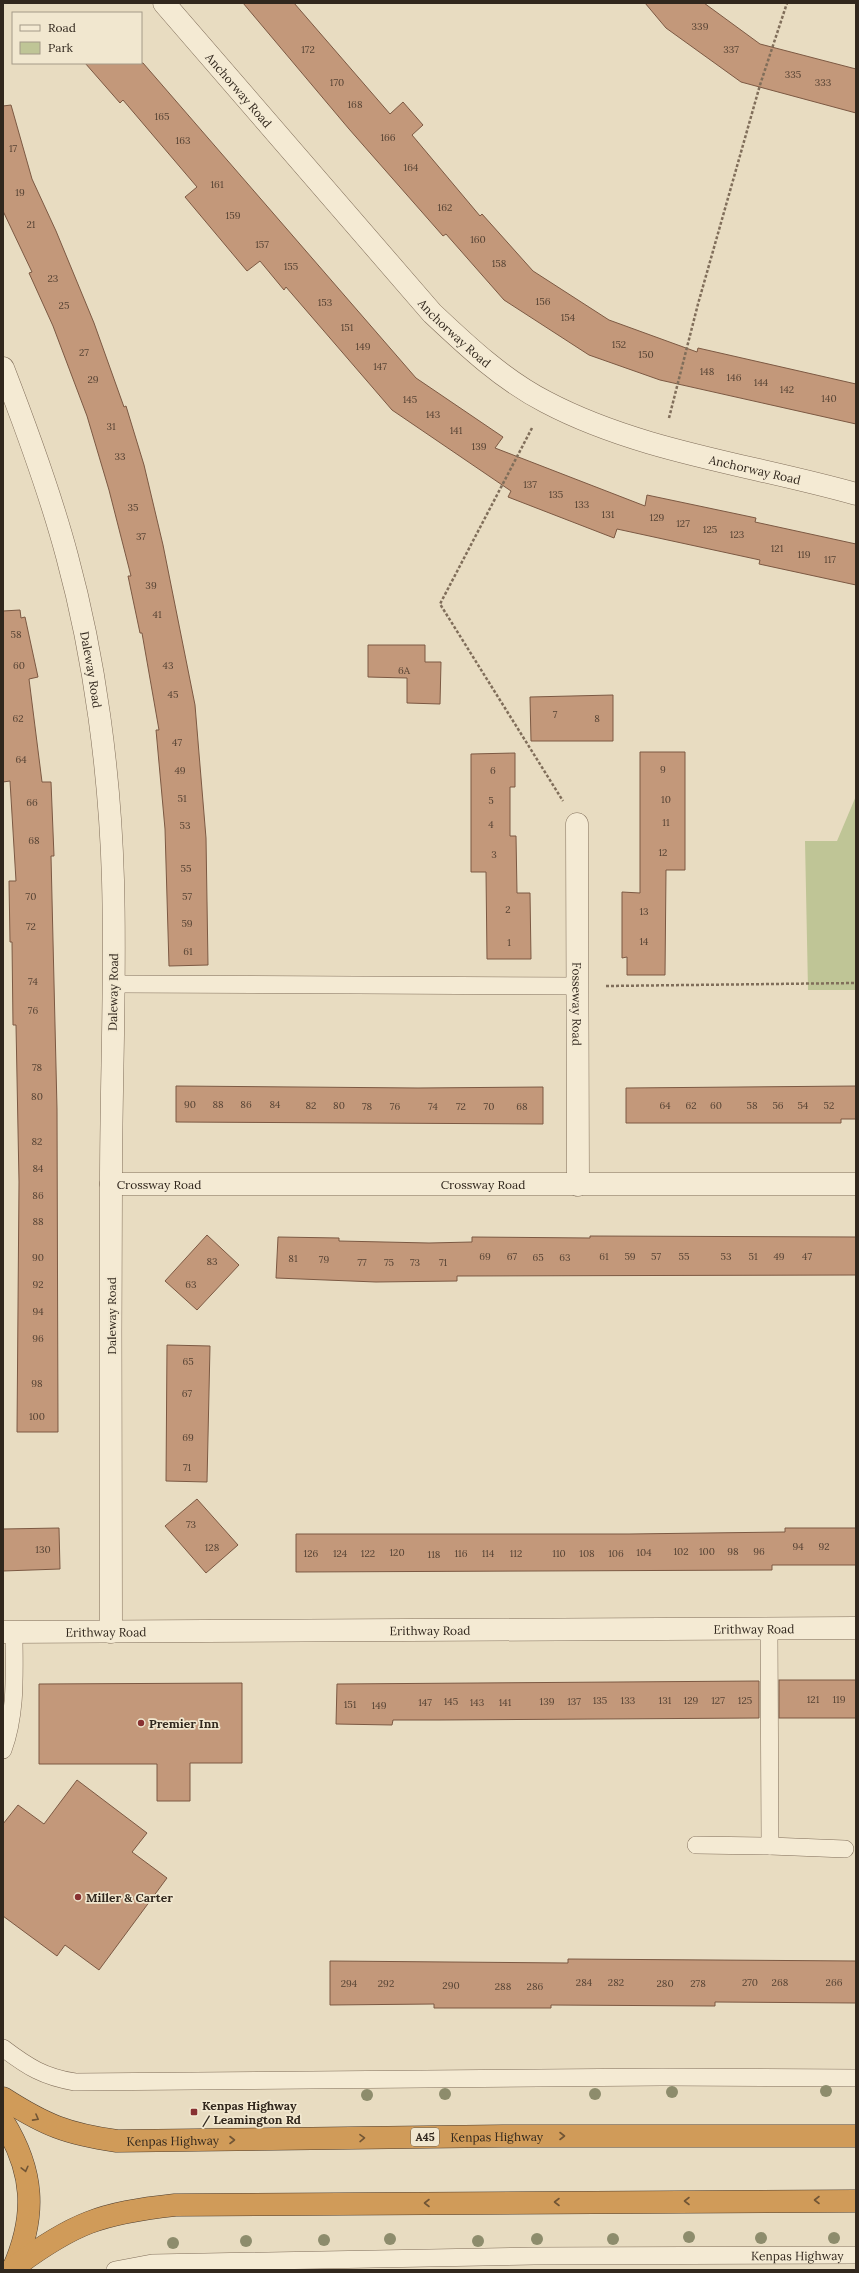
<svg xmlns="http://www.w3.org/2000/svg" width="859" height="2273" font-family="Lora,serif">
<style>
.green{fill:#bfc596}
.building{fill:#c3987a;stroke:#7c5943}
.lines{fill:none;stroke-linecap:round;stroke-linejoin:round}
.lane-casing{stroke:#806e5a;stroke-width:18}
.street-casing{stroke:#806e5a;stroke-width:23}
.highway-casing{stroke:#4e3d2e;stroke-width:23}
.path{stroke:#806e5a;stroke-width:2.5;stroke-dasharray:3 2;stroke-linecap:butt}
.lane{stroke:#f4ead3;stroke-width:17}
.street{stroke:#f4ead3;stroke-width:22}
.highway{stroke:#d09b59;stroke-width:22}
.tree{fill:#8d8c6c}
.oneway{stroke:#715535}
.poi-dot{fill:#883132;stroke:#f1e7cf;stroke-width:1.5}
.labels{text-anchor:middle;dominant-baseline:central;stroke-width:3.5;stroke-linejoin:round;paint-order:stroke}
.number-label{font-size:10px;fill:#564334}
.shield{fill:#f1e7cf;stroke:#6b6152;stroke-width:1}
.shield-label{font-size:11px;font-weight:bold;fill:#31271d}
.street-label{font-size:12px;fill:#31271d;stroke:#f1e7cf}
.poi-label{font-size:12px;font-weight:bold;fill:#31271d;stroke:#f1e7cf;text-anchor:start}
</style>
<rect width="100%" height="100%" fill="#e8dcc1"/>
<polygon class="green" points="856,796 856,990 808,990 805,841 837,841"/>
<g class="building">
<polygon points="243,3 294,3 390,114 403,102 423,125 412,135 480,216 482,214 533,271 609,320 697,352 698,348 856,384 856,424 660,380 589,355 504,300 446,234 443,236 349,129"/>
<polygon points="645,3 704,3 760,44 856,69 856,113 741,82 666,28"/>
<polygon points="85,63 143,63 416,378 503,437 495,448 645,506 647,495 756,518 755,522 856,544 856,585 759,564 760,560 617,529 614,538 508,497 511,491 392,410 286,287 284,290 260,261 247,271 185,197 197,187 123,100 120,103"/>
<polygon points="11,105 32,179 56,231 94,323 124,407 126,406 144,465 163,545 195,705 206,838 208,965 169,966 165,829 156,730 159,730 142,633 140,633 128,576 131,576 109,490 87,416 53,326 29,273 32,272 3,211 3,106"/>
<polygon points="20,610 21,618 25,617 38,677 29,679 42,782 51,782 54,856 51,856 57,1109 58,1432 17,1432 19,1182 16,1025 13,1025 12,942 10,942 9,881 16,881 10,781 3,782 3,611"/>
<polygon points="368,645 425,645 425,662 441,662 440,704 407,703 407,678 368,677"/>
<polygon points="613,695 613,741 531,741 530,697"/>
<polygon points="640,752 685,752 685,870 666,870 665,975 627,975 627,957 622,958 622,892 640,893"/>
<polygon points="515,753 515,787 510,787 510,836 516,836 517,893 530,893 531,959 487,959 486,872 471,872 471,754"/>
<polygon points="176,1086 418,1088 543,1087 543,1124 176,1122"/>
<polygon points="856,1086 856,1119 841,1119 841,1123 626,1123 626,1088"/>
<polygon points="207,1235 239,1265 197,1310 165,1281"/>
<polygon points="590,1236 856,1237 856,1275 457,1276 457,1281 376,1282 276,1278 278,1237 339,1238 339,1241 429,1243 472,1242 472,1237 590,1238"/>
<polygon points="167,1345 210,1346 207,1482 166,1481"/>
<polygon points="197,1499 238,1545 206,1573 165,1526"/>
<polygon points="59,1528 60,1569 3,1571 3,1529"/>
<polygon points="785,1528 856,1528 856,1565 772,1565 772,1570 296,1572 296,1534 629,1534 785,1532"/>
<rect x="779" y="1680" width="77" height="38"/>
<polygon points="759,1681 759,1718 439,1720 393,1720 392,1725 336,1724 337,1684"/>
<polygon points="242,1683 242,1763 190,1763 190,1801 157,1801 157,1764 39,1764 39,1684"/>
<polygon points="77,1780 147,1833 132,1852 167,1878 99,1970 65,1945 57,1956 3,1916 3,1824 18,1805 44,1824"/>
<polygon points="568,1959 856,1961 856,2003 715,2002 715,2006 551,2005 551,2008 434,2008 434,2004 330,2005 330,1961 568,1963"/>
</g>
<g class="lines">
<g class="lane-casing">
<g id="lane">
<polyline points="113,984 578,986"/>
<path d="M 3,1750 C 17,1712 14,1671 14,1632"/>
<polyline points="696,1845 770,1846 769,1628"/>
<polyline points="770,1846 845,1849"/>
<path d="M 3,2048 C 28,2067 44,2077 75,2082 L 662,2077 L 856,2078"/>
<path id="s1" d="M 115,2270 L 152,2263 L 534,2256 L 856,2255"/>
</g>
</g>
<g class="street-casing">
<g id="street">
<path id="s2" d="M 164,3 L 432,313 C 467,346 503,380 546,402 C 641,452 754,465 856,494"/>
<path id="s3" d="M 3,368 C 27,430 50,492 67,556 C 95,659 110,774 113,880 C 116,981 111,1081 111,1182 C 110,1332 111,1482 111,1632"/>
<path id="s4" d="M 577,824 L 578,1185"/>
<path id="s5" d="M 111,1184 L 856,1184"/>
<path id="s6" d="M 3,1632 L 856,1628"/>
</g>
</g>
<g class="highway-casing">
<g id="highway">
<path id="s7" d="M 3,2098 C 45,2125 67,2134 117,2141 L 503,2136 L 856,2136"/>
<path d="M 3,2121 C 34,2171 37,2215 13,2269"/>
<path d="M 13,2268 C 73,2223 101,2213 175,2205 L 856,2201"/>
</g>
</g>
<g class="path">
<polyline points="669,418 698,304 760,85 787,3"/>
<polyline points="532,428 440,604 563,801"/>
<polyline points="606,986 856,983"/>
</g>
<use href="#lane" class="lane"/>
<use href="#street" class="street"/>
<use href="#highway" class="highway"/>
</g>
<g class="tree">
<circle cx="826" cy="2091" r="6"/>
<circle cx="672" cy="2092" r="6"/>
<circle cx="445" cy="2094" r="6"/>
<circle cx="595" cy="2094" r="6"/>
<circle cx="367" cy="2095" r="6"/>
<circle cx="689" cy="2237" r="6"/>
<circle cx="761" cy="2238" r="6"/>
<circle cx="834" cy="2238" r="6"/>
<circle cx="390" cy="2239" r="6"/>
<circle cx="537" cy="2239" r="6"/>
<circle cx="613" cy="2239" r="6"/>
<circle cx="324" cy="2240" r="6"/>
<circle cx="246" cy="2241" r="6"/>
<circle cx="478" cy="2241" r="6"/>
<circle cx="173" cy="2243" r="6"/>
</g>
<defs><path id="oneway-chevron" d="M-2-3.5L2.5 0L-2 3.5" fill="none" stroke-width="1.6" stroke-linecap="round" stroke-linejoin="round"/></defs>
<g class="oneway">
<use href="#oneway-chevron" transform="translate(36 2118) rotate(29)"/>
<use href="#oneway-chevron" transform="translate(562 2136)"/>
<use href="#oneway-chevron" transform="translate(362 2138) rotate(-1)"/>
<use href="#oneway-chevron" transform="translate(232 2140)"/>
<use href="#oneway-chevron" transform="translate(25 2169) rotate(76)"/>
<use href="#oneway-chevron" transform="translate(817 2200) rotate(180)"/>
<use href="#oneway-chevron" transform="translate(687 2201) rotate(180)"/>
<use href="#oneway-chevron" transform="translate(557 2202) rotate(180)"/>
<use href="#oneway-chevron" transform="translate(427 2203) rotate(180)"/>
</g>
<g class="poi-dot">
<circle cx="141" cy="1723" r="4"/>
<circle cx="78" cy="1897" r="4"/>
<rect x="190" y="2108" width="8" height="8" rx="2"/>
</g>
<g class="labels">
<g class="number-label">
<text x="700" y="26">339</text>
<text x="308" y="49">172</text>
<text x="731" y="49">337</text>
<text x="793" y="74">335</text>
<text x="337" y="82">170</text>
<text x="823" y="82">333</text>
<text x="355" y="104">168</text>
<text x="162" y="116">165</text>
<text x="388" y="137">166</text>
<text x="183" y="140">163</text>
<text x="13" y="148">17</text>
<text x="411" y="167">164</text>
<text x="217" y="184">161</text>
<text x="20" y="192">19</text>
<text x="445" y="207">162</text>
<text x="233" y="215">159</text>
<text x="31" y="224">21</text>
<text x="478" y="239">160</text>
<text x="262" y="244">157</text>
<text x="499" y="263">158</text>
<text x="291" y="266">155</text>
<text x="53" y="278">23</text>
<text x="543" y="301">156</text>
<text x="325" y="302">153</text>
<text x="64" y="305">25</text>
<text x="568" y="317">154</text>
<text x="347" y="327">151</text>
<text x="619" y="344">152</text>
<text x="363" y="346">149</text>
<text x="84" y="352">27</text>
<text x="646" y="354">150</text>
<text x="380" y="366">147</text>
<text x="707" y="371">148</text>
<text x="734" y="377">146</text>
<text x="93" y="379">29</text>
<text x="761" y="382">144</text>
<text x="787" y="389">142</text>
<text x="829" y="398">140</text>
<text x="410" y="399">145</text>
<text x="433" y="414">143</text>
<text x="111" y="426">31</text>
<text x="456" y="430">141</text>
<text x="479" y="446">139</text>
<text x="120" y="456">33</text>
<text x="530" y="484">137</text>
<text x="556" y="494">135</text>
<text x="582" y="504">133</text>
<text x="133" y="507">35</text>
<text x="608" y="514">131</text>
<text x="657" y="517">129</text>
<text x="683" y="523">127</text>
<text x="710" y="529">125</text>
<text x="737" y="534">123</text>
<text x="141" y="536">37</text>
<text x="777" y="548">121</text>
<text x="804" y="554">119</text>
<text x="830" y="559">117</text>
<text x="151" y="585">39</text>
<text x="157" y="614">41</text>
<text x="16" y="634">58</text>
<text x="19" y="665">60</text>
<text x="168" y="665">43</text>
<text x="404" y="670">6A</text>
<text x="173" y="694">45</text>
<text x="555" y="714">7</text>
<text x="18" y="718">62</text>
<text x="597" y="718">8</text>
<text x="177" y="742">47</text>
<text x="21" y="759">64</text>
<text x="663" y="769">9</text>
<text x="180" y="770">49</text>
<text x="493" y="770">6</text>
<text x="182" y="798">51</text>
<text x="666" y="799">10</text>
<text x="491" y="800">5</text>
<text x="32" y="802">66</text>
<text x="666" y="822">11</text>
<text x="491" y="824">4</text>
<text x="185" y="825">53</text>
<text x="34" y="840">68</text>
<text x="663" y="852">12</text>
<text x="494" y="854">3</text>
<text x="186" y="868">55</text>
<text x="31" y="896">70</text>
<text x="187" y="896">57</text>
<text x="508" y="909">2</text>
<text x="644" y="911">13</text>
<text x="187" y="923">59</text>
<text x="31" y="926">72</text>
<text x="644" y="941">14</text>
<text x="509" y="942">1</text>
<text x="188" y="951">61</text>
<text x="33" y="981">74</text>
<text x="33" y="1010">76</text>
<text x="37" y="1067">78</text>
<text x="37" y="1096">80</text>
<text x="190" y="1104">90</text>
<text x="218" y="1104">88</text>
<text x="246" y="1104">86</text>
<text x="275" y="1104">84</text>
<text x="311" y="1105">82</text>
<text x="339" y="1105">80</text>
<text x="665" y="1105">64</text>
<text x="691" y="1105">62</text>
<text x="716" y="1105">60</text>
<text x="752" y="1105">58</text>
<text x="778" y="1105">56</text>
<text x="803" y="1105">54</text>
<text x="829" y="1105">52</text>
<text x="367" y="1106">78</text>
<text x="395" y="1106">76</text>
<text x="433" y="1106">74</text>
<text x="461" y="1106">72</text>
<text x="489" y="1106">70</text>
<text x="522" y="1106">68</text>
<text x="37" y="1141">82</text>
<text x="38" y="1168">84</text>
<text x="38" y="1195">86</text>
<text x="38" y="1221">88</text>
<text x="485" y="1256">69</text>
<text x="512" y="1256">67</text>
<text x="604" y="1256">61</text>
<text x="630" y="1256">59</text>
<text x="656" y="1256">57</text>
<text x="684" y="1256">55</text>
<text x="726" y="1256">53</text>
<text x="753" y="1256">51</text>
<text x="779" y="1256">49</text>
<text x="807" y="1256">47</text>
<text x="38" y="1257">90</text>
<text x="538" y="1257">65</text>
<text x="565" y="1257">63</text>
<text x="293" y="1258">81</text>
<text x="324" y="1259">79</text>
<text x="212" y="1261">83</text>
<text x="362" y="1262">77</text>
<text x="389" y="1262">75</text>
<text x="415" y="1262">73</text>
<text x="443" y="1262">71</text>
<text x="38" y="1284">92</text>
<text x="191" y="1284">63</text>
<text x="38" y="1311">94</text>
<text x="38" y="1338">96</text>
<text x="188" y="1361">65</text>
<text x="37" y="1383">98</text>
<text x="187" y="1393">67</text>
<text x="37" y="1416">100</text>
<text x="188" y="1437">69</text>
<text x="187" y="1467">71</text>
<text x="191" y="1524">73</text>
<text x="798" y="1546">94</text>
<text x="824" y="1546">92</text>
<text x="212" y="1547">128</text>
<text x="43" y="1549">130</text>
<text x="681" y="1551">102</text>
<text x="707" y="1551">100</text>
<text x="733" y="1551">98</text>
<text x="759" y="1551">96</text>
<text x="397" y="1552">120</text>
<text x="644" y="1552">104</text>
<text x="311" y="1553">126</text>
<text x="340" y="1553">124</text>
<text x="368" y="1553">122</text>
<text x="461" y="1553">116</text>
<text x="488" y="1553">114</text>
<text x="516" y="1553">112</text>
<text x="559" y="1553">110</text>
<text x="587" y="1553">108</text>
<text x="616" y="1553">106</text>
<text x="434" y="1554">118</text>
<text x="813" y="1699">121</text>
<text x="839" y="1699">119</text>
<text x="600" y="1700">135</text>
<text x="628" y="1700">133</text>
<text x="665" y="1700">131</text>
<text x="691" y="1700">129</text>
<text x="718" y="1700">127</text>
<text x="745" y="1700">125</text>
<text x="451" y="1701">145</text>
<text x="547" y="1701">139</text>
<text x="574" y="1701">137</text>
<text x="425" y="1702">147</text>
<text x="477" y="1702">143</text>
<text x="505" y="1702">141</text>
<text x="350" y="1704">151</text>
<text x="379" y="1705">149</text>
<text x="584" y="1982">284</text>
<text x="616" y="1982">282</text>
<text x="750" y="1982">270</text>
<text x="780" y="1982">268</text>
<text x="834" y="1982">266</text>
<text x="349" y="1983">294</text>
<text x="386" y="1983">292</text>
<text x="665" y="1983">280</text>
<text x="698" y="1983">278</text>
<text x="451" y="1985">290</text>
<text x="503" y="1986">288</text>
<text x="535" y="1986">286</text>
</g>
<rect class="shield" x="411" y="2128" width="28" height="18" rx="3"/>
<g class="shield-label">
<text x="425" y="2137">A45</text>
</g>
<g class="street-label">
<text stroke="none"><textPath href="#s2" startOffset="115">Anchorway Road</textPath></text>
<text stroke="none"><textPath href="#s2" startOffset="440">Anchorway Road</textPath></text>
<text stroke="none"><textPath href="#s2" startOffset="775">Anchorway Road</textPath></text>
<text stroke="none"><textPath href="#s3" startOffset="315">Daleway Road</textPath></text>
<text transform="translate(113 992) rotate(-89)">Daleway Road</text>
<text stroke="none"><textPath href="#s4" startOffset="180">Fosseway Road</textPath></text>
<text stroke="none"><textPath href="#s5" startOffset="48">Crossway Road</textPath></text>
<text stroke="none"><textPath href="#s5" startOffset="372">Crossway Road</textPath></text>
<text transform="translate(111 1316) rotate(-90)">Daleway Road</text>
<text stroke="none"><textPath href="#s6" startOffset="751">Erithway Road</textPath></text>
<text stroke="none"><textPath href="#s6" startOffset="427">Erithway Road</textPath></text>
<text stroke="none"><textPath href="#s6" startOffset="103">Erithway Road</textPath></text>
<text stroke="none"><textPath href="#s7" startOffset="503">Kenpas Highway</textPath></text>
<text stroke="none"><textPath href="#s7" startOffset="179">Kenpas Highway</textPath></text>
<text stroke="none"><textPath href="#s1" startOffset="683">Kenpas Highway</textPath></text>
</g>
<g class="poi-label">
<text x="149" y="1723">Premier Inn</text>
<text x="86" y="1897">Miller &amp; Carter</text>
<text x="202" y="2105">Kenpas Highway<tspan x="202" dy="14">/ Leamington Rd</tspan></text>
</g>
</g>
<rect width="859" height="2273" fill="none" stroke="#31271d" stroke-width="8"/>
<rect x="12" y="12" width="130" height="52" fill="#f1e7cf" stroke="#a49a88"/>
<rect x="20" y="25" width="20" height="6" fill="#f4ead3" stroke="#a49a88"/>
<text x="48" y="32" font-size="12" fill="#31271d">Road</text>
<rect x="20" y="42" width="20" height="12" fill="#bfc596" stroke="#a49a88"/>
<text x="48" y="52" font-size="12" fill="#31271d">Park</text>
</svg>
